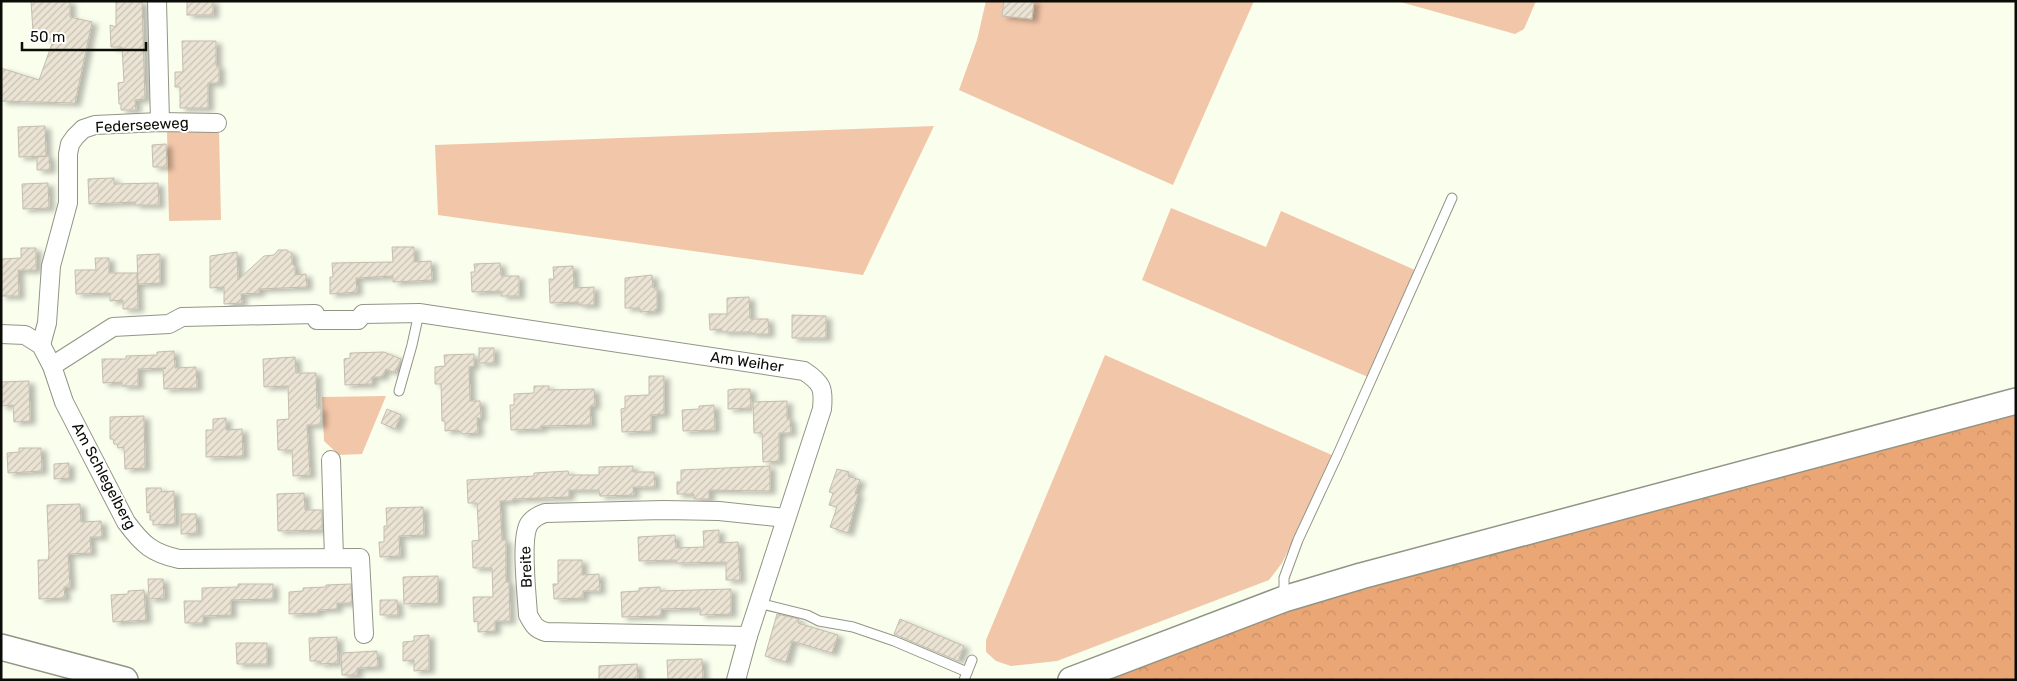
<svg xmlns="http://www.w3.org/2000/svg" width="2017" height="681" font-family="Rubik,sans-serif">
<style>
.green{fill:#f2c6a8}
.forest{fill:url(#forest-crowns)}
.building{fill:url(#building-hatch);stroke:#c4bdad;filter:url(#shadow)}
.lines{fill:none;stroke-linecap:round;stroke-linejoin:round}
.service-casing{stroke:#919586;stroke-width:11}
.minor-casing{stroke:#919586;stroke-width:20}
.secondary-casing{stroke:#919586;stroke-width:28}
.service{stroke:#fff;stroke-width:9}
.minor{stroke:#fff;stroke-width:18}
.secondary{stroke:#fff;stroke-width:25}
.labels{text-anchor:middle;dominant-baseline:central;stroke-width:4;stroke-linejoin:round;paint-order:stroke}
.street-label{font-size:15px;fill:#0b0c07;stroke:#fff}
</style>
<defs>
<pattern id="forest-crowns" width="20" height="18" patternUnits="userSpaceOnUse" patternTransform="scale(1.25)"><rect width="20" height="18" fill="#eba676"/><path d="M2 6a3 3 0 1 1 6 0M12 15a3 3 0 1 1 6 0" fill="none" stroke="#c88e65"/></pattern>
<pattern id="building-hatch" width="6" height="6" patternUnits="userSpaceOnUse" patternTransform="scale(1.25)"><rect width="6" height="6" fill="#ebe4d4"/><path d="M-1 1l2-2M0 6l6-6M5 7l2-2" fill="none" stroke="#c8c2b4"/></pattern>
<filter id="shadow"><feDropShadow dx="5.5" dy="3" stdDeviation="2.5" flood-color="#0004"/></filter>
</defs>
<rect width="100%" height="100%" fill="#fafeed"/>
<g class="green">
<polygon points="986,1 1254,1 1173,185 959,90 977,40"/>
<polygon points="1397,1 1536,1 1524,29 1515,34"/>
<polygon points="934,126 863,275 438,215 435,145"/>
<polygon points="219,130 221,220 169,221 167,131"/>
<polygon points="1171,208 1266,247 1281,211 1415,270 1368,377 1142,280"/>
<polygon points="1105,355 1334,456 1282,563 1269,580 1057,661 1011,666 996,661 986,652 986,640"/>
<polygon points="386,396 362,454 339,455 324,441 322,397"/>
</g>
<polygon class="forest" points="2016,410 2016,680 1096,680 1288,606"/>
<g class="building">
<polygon points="31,1 70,1 70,17 92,22 75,103 1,101 1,68 39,80 53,41 33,32"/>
<polygon points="116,1 142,1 145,99 135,100 136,110 121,110 121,104 119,104 118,83 124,82 122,47 111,47 110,25 116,27"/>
<rect x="187" y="1" width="26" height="14"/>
<polygon points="1004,1 1034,1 1032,19 1002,16"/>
<polygon points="182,41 216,41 216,66 219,66 219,83 208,83 208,108 180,108 180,87 175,87 175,72 183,72"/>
<polygon points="45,126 46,156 19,157 18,127"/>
<polygon points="166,144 167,167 153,167 152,145"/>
<polygon points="49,156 50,170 37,170 37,157"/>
<polygon points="114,178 114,184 158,183 159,205 135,205 135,202 89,204 88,179"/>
<polygon points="48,183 49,208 23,209 22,184"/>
<polygon points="392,247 414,247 414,262 431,261 432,280 393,282 393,276 356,278 357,292 330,294 330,277 333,277 332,263 393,262"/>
<polygon points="21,248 36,248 36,270 18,270 19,296 1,296 1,259 21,258"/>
<polygon points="278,250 287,250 292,254 292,264 295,266 295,275 306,274 307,287 259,289 259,293 241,294 242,303 224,304 224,287 210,288 210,256 237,252 238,280 264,256 274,255"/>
<polygon points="160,254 160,283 138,284 137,255"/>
<polygon points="95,258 109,258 109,273 137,273 138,309 123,309 123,300 110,301 110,293 76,294 75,270 96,270"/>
<polygon points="500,263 501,276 519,276 519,296 501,296 501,291 472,292 471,272 475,272 474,264"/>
<polygon points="573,266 574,288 594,287 594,305 579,305 579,302 550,303 549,279 554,279 553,267"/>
<polygon points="652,275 653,288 657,288 657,309 655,309 655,311 640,312 640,308 625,308 625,278"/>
<polygon points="749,297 750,319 768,319 769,334 752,334 752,332 723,332 721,329 710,330 709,314 727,314 727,298"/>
<polygon points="792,315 826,316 826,338 792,338"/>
<rect x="479" y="348" width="15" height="15"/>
<polygon points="174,351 175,368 196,367 197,388 164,389 163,369 166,368 138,369 138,386 122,386 122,382 103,383 102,359 126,359 126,356 157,355 157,352"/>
<polygon points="384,352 401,359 395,373 386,369 382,377 372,377 372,384 345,385 344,359 350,358 350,353"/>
<polygon points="474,354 474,366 469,367 470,401 480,401 481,418 477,418 478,433 463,434 458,430 445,431 445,421 442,421 441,384 435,384 435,367 445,366 444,355"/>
<polygon points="295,357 296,373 316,373 317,408 321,408 321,425 307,425 310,475 293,476 292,450 278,450 277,420 289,419 288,386 264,387 263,359"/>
<polygon points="649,376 664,376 664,414 651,415 651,431 622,432 621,409 625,408 625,396 649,395"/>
<polygon points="29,381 30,421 14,422 13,405 1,406 1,382"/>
<polygon points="534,386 549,386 549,390 594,389 595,406 590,406 591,425 541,426 542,429 511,430 510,405 514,405 514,394 534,393"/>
<polygon points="735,389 750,389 751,408 728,409 728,390"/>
<polygon points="787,401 787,419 790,419 791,433 779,433 779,461 763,462 762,433 754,433 753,402"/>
<polygon points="714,405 715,430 683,431 682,410 699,409 699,406"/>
<polygon points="387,409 401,415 395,429 381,423"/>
<polygon points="144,416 145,468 125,469 124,447 118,448 117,444 114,444 113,439 110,439 110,417"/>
<polygon points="226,418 226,430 242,429 243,456 206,457 206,430 213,430 213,419"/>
<polygon points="19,448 41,448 42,471 8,473 7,453 19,452"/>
<polygon points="69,463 69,478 54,479 54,464"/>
<polygon points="633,466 633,472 654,472 655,487 633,487 634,495 600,496 599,490 569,490 569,497 513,499 513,501 500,501 502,540 506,540 506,582 509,582 510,621 495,621 495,631 478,632 478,621 474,622 473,597 493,597 492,568 473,568 472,541 479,540 477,503 468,503 467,480 534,476 534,473 568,471 569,475 599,475 599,467"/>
<polygon points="770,466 770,491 709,490 709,499 694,499 694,494 677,494 677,482 681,482 681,470"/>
<polygon points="837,469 849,472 848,476 860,480 855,493 858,494 848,533 830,527 837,507 829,505 833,493 829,492"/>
<polygon points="146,488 161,488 162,492 174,491 175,524 153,525 153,520 150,520 150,512 147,513"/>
<polygon points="304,493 305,510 322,510 322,530 278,531 277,494"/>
<polygon points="80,504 81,522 101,521 102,537 90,537 91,553 68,554 70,587 64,587 65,598 39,599 38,560 48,560 49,554 47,505"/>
<polygon points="423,507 424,535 399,536 400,556 380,557 379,542 384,542 384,526 387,526 386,508"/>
<polygon points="181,514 196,514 197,533 181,534"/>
<polygon points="719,530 719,543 738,542 740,580 726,580 726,562 676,563 676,560 639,561 638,537 675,535 676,548 704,547 703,531"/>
<polygon points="558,560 582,560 582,575 599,574 600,591 583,591 583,598 554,599 553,584 558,584"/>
<polygon points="438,576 438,603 404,604 403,577"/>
<polygon points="148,579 163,579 164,598 149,599"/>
<polygon points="238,584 273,584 273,599 231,600 231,615 203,616 203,623 185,623 184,601 202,601 202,588 238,587"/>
<polygon points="351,584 352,603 337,603 337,609 318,610 318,613 289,614 289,592 303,591 303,588 326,587 326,585"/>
<polygon points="660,587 660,591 731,589 731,614 700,615 700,608 661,609 661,616 622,617 621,592 639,591 639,588"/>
<polygon points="144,590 146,620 113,622 111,595 128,594 128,591"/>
<polygon points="380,600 397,600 398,615 380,615"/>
<polygon points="777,614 799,619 798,623 838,635 832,653 792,641 786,662 765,656"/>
<polygon points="900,619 964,646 958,661 894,634"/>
<polygon points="429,635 429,670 414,671 414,660 403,661 403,642 414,641 414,636"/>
<polygon points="337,637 338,663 320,664 320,661 310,661 309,638"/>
<polygon points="236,643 267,643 267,664 237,664"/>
<polygon points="377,651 378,667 357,668 357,675 342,675 341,653"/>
<polygon points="702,659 703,680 668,680 667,660"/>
<polygon points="637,664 638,680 599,680 599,666"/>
</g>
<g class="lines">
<g class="service-casing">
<g id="service">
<polyline points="399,391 412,345 419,313"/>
<polyline points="1284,597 1284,578 1298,540 1338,454 1452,198"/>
<polyline points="758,603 807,615 819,621 853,627 894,641 967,672"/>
<polyline points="964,680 972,660"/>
</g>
</g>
<g class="minor-casing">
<g id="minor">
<polyline points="157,1 160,122"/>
<path d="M 1,334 L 25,335 L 41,345 L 52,366 L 64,402 L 126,522 C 143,545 152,553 179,559 L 360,558 L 364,634"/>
<polyline points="41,345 47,323 51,266 68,203 68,154 70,144 75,137 83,129 95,125 160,122 217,123"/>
<path d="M 52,366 L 113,327 L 169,324 L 182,317 L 315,314 L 317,320 L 358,320 L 363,314 L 419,313 L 804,371 C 822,383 824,388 822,409 L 748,636 L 736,680"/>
<polyline points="331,460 334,558"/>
<path d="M 748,636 L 546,632 C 535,629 533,624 528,615 C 527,595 520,539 529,524 C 533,518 539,515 545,513 L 663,510 L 719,511 L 786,518"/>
</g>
</g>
<g class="secondary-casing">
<g id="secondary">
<polyline points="1,647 125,680"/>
<polyline points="1071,680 1284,599 1361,576 2016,401"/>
</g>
</g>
<use href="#service" class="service"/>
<use href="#minor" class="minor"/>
<use href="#secondary" class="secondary"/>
</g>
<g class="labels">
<g class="street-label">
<text transform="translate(142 125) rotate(-3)">Federseeweg</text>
<text transform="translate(747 362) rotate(8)">Am Weiher</text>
<text transform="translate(104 476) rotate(62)">Am Schlegelberg</text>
<text transform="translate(526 567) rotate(-92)">Breite</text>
</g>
</g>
<rect width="2017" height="681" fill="none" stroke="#0b0c07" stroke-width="5"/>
<path d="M22 42v8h124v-8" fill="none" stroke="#0b0c07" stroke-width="2.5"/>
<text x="30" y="42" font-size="15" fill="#0b0c07" stroke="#ffffff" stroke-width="4" paint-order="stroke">50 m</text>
</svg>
